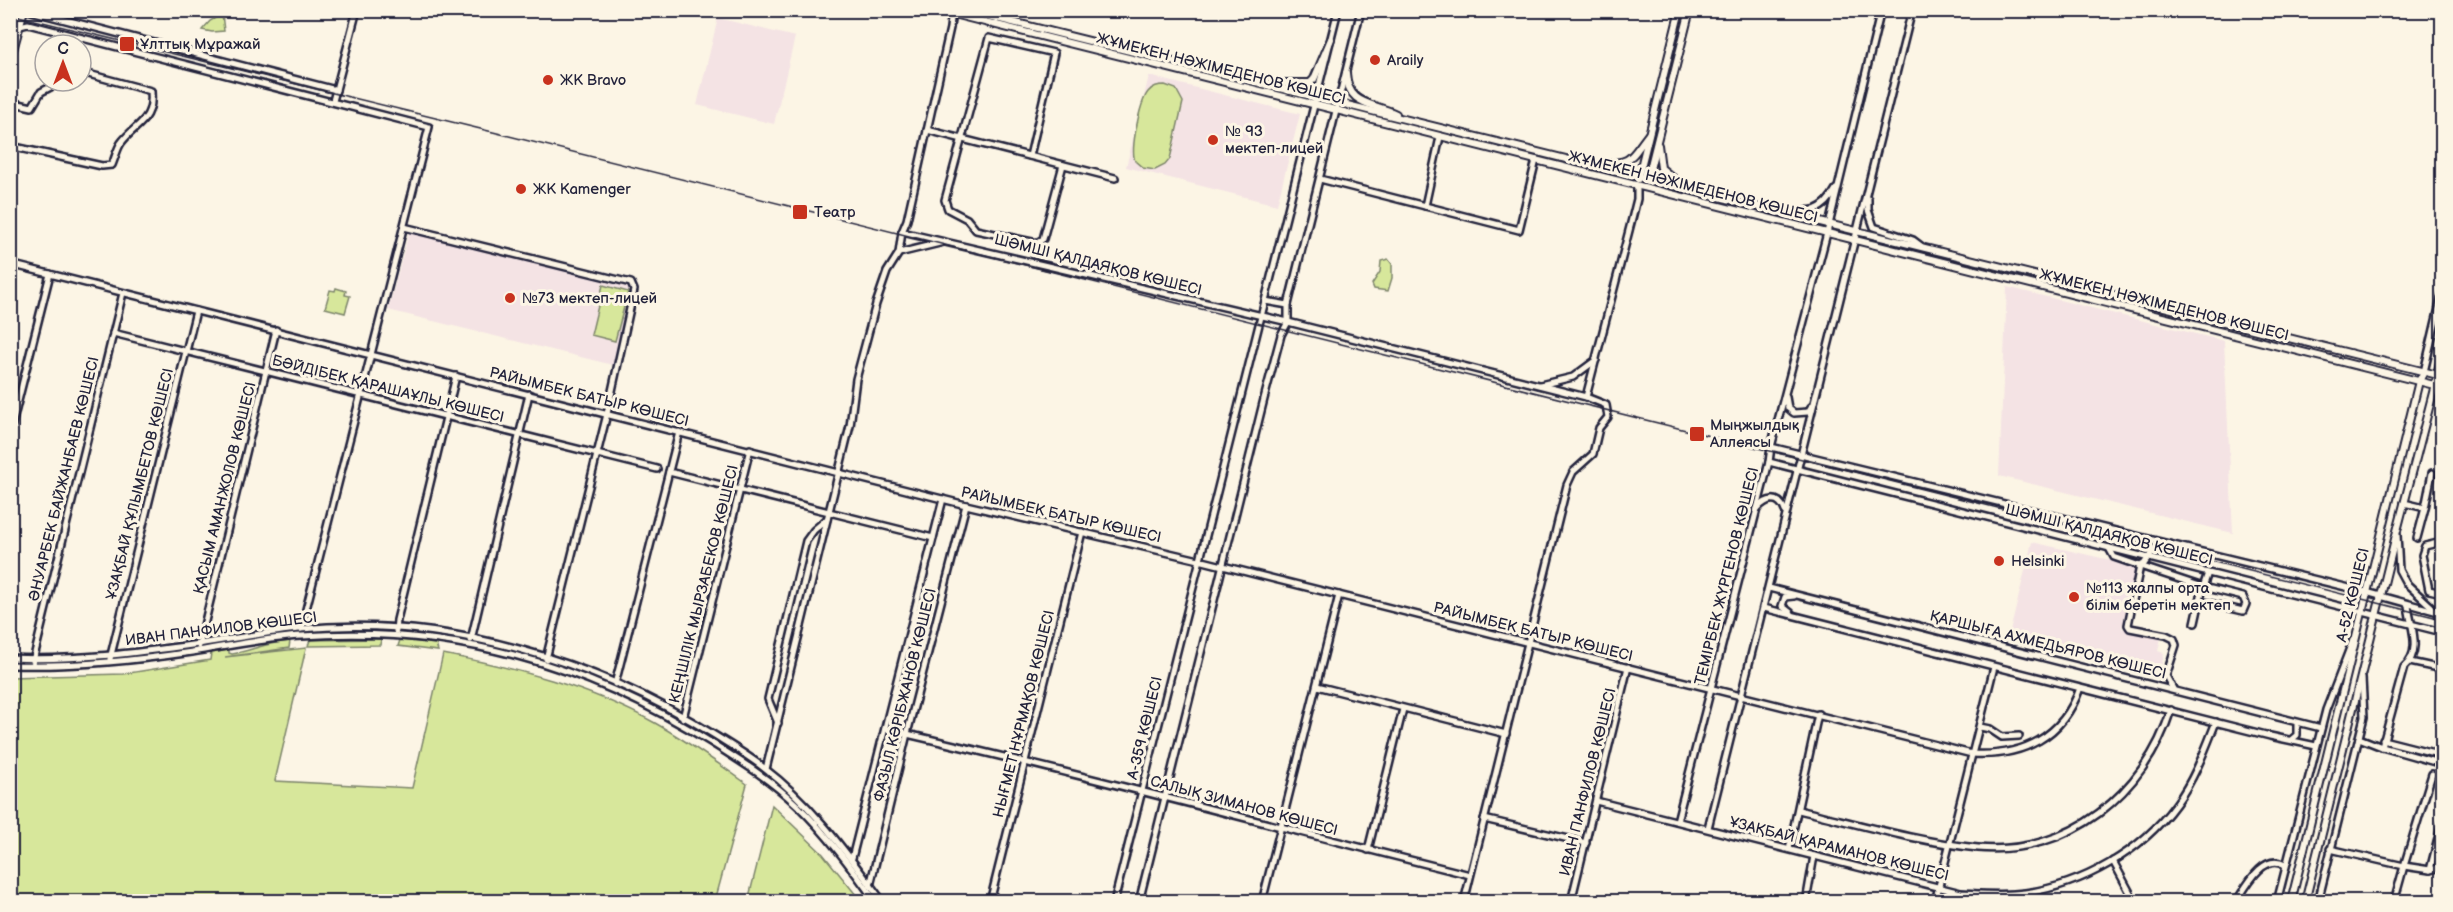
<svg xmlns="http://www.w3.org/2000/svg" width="2453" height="912" font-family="'Balsamiq Sans',sans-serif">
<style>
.built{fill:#f4e3e4}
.green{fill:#d7e79b;stroke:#7c846b;stroke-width:1.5}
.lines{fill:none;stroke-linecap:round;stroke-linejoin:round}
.minor-casing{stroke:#22223b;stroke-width:10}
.major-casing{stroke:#22223b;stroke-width:10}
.minor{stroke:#fcf5e5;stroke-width:5}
.major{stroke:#fcf5e5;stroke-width:6}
.tram{stroke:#22223b;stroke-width:1.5}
.poi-dot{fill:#c8321e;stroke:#fcf5e5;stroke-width:2}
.labels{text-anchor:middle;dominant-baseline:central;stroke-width:6;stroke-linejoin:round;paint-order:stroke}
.poi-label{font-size:15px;fill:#22223b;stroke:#fcf5e5;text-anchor:start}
.street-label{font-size:15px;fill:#22223b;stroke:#fcf5e5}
</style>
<rect width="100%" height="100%" fill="#fcf5e5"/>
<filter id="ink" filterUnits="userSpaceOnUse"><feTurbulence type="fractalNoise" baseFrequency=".0167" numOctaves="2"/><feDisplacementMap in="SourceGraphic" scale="12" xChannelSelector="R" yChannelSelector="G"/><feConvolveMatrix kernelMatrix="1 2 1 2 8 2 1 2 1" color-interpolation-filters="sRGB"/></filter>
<g filter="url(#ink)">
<g class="built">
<polygon points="718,18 795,37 774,124 697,105"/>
<polygon points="1149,76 1300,114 1277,205 1126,167"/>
<polygon points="409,232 631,287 613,365 388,310"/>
<polygon points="2007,287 2224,341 2233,533 1999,476"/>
<polygon points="2032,542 2136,566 2122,628 2161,638 2158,651 2164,653 2159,678 2008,640"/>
</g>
<g class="green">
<polygon points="222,14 224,31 212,32 202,30 210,21"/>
<path d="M 1165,85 L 1176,89 L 1183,102 L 1170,159 L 1165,165 L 1155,170 L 1143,168 L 1135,161 C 1130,149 1140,102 1148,92 C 1153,86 1158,85 1165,85 Z"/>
<polygon points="1388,259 1392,264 1392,278 1388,291 1374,289 1372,284 1380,272 1381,261"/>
<polygon points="603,285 628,292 615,341 591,335"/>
<polygon points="336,288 346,291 345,295 350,296 345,313 325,308 330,290 335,291"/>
<polygon points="381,639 380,645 308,646 310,640"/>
<polygon points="400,640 436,644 438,651 398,646"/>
<path d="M 290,641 L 289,648 L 225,657 L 306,648 L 275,781 L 412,788 L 443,654 C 516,668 590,687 655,723 C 687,741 718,763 747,784 L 715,901 L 11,901 L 11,677 L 123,674 L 210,660 L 211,653 L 229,650 L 229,653 L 232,654 C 252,650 269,642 290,641 Z"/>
<polygon points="772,805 823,854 861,901 748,901"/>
</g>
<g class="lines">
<g class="minor-casing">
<g id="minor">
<polyline points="27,10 336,90"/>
<polyline points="20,26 28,24 429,127 301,629"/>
<polyline points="333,101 357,10"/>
<polyline points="10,102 32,107 41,92 62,81"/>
<polyline points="927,130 1115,178"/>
<path d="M 10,146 L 102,166 L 112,165 C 115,158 117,149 121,143 C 136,123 154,122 151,91 L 81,72"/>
<polyline points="1030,156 1054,53 989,38 945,200 948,209 967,219 976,230 1037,243 1043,239 1063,165"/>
<polyline points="1320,179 1425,206 1440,137"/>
<polyline points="1868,199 1868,210 1874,227 1913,240 1921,246"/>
<polyline points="1425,206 1519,230 1536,160"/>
<path d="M 1769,208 C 1800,208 1818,222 1836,189"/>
<polyline points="404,227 631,283 634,290 607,414 546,659"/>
<polyline points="902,232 1288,322 1281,335 1264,399 1139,902"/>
<polyline points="899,253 944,242"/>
<path d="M 10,264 L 966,505 L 1199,560 L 1972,754 C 2023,757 2063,737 2080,688"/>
<polyline points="1265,301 1288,305 1361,10"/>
<polyline points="1288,305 1288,322 1586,397 1606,405 1608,417 1599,428 1593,454 1573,472 1567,485 1464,902"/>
<polyline points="113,333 657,469"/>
<polyline points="2424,372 2442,295"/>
<polyline points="2437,375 2442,353"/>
<polyline points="1540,385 1573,377 1596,360"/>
<polyline points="1586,397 1633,215 1637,199 1637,185"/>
<polyline points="1786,397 1788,408 1794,413 1808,412 1811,407"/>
<polyline points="10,433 50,274"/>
<polyline points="1771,447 2366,592 2442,613"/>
<polyline points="1769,462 2442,632"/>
<polyline points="669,472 933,538"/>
<polyline points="2404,503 2425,508 2432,473"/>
<path d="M 1757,509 C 1767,498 1779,495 1785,511"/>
<polyline points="2397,535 2399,570 2406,583 2435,610"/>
<polyline points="2417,538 2425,508"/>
<polyline points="2442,542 2425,546 2422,555 2429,590 2442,593"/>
<polyline points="2109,548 2114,557 2140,566 2144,564 2159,543"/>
<polyline points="1769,588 2321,728"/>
<polyline points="1764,608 2270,736 2316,746"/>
<polyline points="1791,613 1782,606 1785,597 1794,596"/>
<polyline points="2195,623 2203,587 2243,597 2246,604 2243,611 2200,601"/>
<polyline points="396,631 397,620 456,376"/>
<polyline points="471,640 529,394"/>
<polyline points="199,646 276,330"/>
<path d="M 10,658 C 74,661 136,653 199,644 C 233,639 266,632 300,629 C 445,615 594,659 716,736 C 732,746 749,756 764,768 C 813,805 847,854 883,902"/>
<polyline points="110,659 196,311"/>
<polyline points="33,661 123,293"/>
<polyline points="2410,662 2442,669"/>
<path d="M 10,665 C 71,667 132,661 192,652 C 229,646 265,638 302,636 C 452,625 585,663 712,743 C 742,762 771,780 797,805 C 827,834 852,868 876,902"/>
<polyline points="615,684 679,432"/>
<polyline points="1317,686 1506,734"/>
<polyline points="2173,689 2166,676 2176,645 2174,639 2166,635 2130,628 2128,625 2140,566 2203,587 2208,573"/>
<polyline points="683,718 750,449"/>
<polyline points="778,723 768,699 806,541 814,530 827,519"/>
<polyline points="1980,727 1990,729 2002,737 2019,736"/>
<path d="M 885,729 C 1081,773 1275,827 1470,875"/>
<path d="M 2359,738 L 2382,747 L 2404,667 C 2423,651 2410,625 2408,605"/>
<polyline points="2291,740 2297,735 2297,723"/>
<polyline points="2383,740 2442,755"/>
<polyline points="2382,747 2442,764"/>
<polyline points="766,769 850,426 856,379 876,304 887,272 899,253 902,232 907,220 950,28 952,10"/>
<polyline points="2432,774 2404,866 2430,870 2442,867"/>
<path d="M 1596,801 L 1961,893 C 1982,894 2004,896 2025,893 C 2083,885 2141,852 2176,804 C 2194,780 2205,750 2216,722"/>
<path d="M 1799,810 C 1858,824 1918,842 1978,848 C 2069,856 2145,793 2171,710"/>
<polyline points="1484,819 1586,843"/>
<polyline points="1677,821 1769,462 1771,447 1827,233 1881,10"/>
<polyline points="1708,828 1912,10"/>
<polyline points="1789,849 1818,714"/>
<polyline points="2330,849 2404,866 2394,902"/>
<polyline points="1368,850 1403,709"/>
<polyline points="852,858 943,499"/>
<polyline points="2113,861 2135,902"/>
<polyline points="2430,870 2442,823"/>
<polyline points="870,886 907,734 966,505"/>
<polyline points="990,902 1082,532"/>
<polyline points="1114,902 1338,10"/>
<polyline points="1262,902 1339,595"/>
<polyline points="1571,902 1628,667"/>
<polyline points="1806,902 1814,856"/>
<polyline points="1935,902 1994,667"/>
<path d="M 2236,902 C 2246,887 2263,852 2285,865"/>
<polyline points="2277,902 2326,710 2353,640"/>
<polyline points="2318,902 2364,717 2362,678"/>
</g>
</g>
<g class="major-casing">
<g id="major">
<polyline points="937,10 2442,387"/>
<polyline points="964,10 2442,376"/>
<polyline points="10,24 20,26"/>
<polyline points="10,61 24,10"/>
<path d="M 1346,73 C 1348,106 1371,102 1396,114"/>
<polyline points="1270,83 1310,83 1314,79 1331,39"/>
<polyline points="1658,145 1661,168 1684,187"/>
<path d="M 1600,165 C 1634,161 1628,161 1648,135"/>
<polyline points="1638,179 1680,10"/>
<polyline points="1647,181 1690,10"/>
<polyline points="2291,902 2419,381 2424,372"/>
<polyline points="2305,902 2397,531 2436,381"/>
</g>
</g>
<use href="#minor" class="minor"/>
<use href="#major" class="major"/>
<polyline class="tram" points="10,14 501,134 2442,619"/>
</g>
</g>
<g class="poi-dot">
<rect x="119" y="36" width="16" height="16" rx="3"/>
<circle cx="1375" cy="60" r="6"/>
<circle cx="548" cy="80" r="6"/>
<circle cx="1213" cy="140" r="6"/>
<circle cx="521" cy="189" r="6"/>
<rect x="792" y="204" width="16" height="16" rx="3"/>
<circle cx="510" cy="298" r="6"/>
<rect x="1689" y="426" width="16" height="16" rx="3"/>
<circle cx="1999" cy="561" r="6"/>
<circle cx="2074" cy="597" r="6"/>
</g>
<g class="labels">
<g class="poi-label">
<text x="140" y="44">Ұлттық Мұражай</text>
<text x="1387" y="60">Araily</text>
<text x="560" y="80">ЖК Bravo</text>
<text x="1225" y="131">№ 93<tspan x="1225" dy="17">мектеп-лицей</tspan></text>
<text x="533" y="189">ЖК Kamenger</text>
<text x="814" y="212">Театр</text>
<text x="522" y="298">№73 мектеп-лицей</text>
<text x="1710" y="425">Мыңжылдық<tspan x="1710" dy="17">Аллеясы</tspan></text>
<text x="2011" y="561">Helsinki</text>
<text x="2086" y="588">№113 жалпы орта<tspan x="2086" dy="17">білім беретін мектеп</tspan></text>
</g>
<g class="street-label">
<text transform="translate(1221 69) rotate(14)">ЖҰМЕКЕН НӘЖІМЕДЕНОВ КӨШЕСІ</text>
<text transform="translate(1693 187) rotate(14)">ЖҰМЕКЕН НӘЖІМЕДЕНОВ КӨШЕСІ</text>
<text transform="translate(1098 265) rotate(14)">ШӘМШІ ҚАЛДАЯҚОВ КӨШЕСІ</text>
<text transform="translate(2164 305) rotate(14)">ЖҰМЕКЕН НӘЖІМЕДЕНОВ КӨШЕСІ</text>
<text transform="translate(388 389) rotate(14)">БӘЙДІБЕК ҚАРАШАҰЛЫ КӨШЕСІ</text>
<text transform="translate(589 397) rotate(14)">РАЙЫМБЕК БАТЫР КӨШЕСІ</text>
<text transform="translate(64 479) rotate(-76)">ӘНУАРБЕК БАЙЖАНБАЕВ КӨШЕСІ</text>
<text transform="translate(140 484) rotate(-76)">ҰЗАҚБАЙ ҚҰЛЫМБЕТОВ КӨШЕСІ</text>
<text transform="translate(225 488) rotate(-76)">ҚАСЫМ АМАНЖОЛОВ КӨШЕСІ</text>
<text transform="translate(1061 515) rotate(13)">РАЙЫМБЕК БАТЫР КӨШЕСІ</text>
<text transform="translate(2109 535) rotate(14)">ШӘМШІ ҚАЛДАЯҚОВ КӨШЕСІ</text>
<text transform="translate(1727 576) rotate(-76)">ТЕМІРБЕК ЖҮРГЕНОВ КӨШЕСІ</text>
<text transform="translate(704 584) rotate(-76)">КЕҢШІЛІК МЫРЗАБЕКОВ КӨШЕСІ</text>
<text transform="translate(2353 595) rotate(-76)">А-52 КӨШЕСІ</text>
<text transform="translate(221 629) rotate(-7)">ИВАН ПАНФИЛОВ КӨШЕСІ</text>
<text transform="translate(1533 632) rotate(14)">РАЙЫМБЕК БАТЫР КӨШЕСІ</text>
<text transform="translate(2048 645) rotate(14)">ҚАРШЫҒА АХМЕДЬЯРОВ КӨШЕСІ</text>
<text transform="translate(905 695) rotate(-76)">ФАЗЫЛ КӘРІБЖАНОВ КӨШЕСІ</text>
<text transform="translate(1024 714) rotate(-76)">НЫҒМЕТ НҰРМАҚОВ КӨШЕСІ</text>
<text transform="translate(1145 728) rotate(-76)">А-359 КӨШЕСІ</text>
<text transform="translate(1588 782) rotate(-76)">ИВАН ПАНФИЛОВ КӨШЕСІ</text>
<text transform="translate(1244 806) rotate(15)">САЛЫҚ ЗИМАНОВ КӨШЕСІ</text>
<text transform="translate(1839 849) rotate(14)">ҰЗАҚБАЙ ҚАРАМАНОВ КӨШЕСІ</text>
</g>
</g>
<rect width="2453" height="912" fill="none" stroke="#fcf5e5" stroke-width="36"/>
<rect x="18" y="18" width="2417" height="876" fill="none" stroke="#22223b" stroke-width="2" filter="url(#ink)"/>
<g transform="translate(63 63)"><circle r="28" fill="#fcf5e5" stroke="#a5a1a1" stroke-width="1.5"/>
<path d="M0-4.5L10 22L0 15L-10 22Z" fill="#c8321e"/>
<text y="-9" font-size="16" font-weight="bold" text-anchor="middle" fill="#22223b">С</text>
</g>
</svg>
